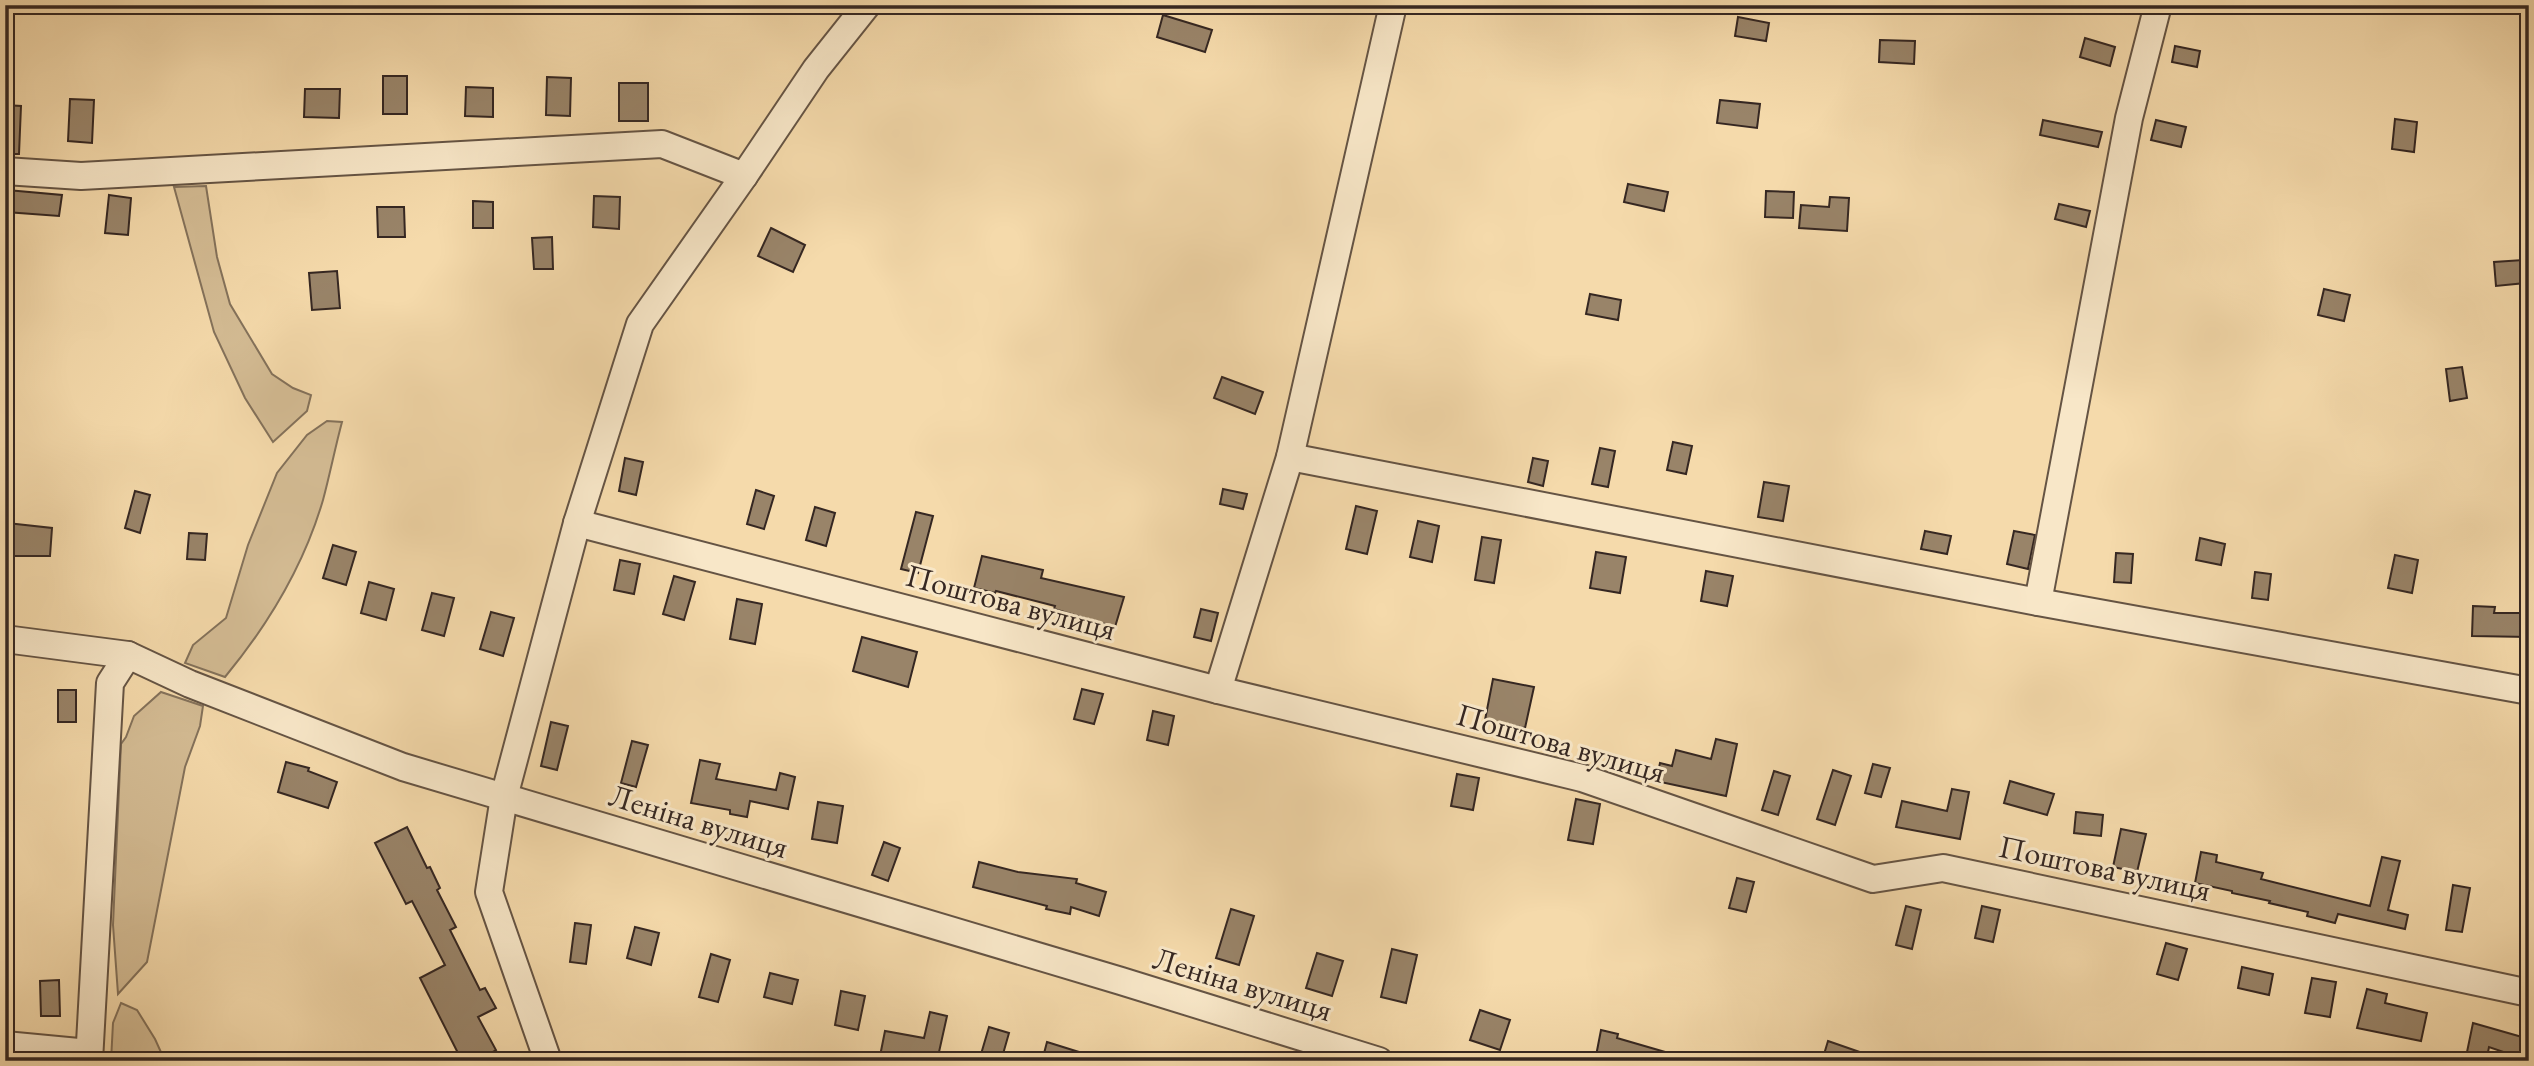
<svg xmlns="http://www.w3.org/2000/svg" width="2534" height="1066" font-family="'EB Garamond',serif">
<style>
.green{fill:#d4bc94;stroke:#84725b;stroke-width:2}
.building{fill:#998469;stroke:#352722;stroke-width:2}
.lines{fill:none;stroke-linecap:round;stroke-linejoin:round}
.minor-casing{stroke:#655444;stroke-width:30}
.minor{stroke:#f8e7c8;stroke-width:26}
.labels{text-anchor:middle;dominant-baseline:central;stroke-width:6;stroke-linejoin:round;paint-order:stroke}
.street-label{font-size:32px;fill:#352722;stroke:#f8e7c8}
</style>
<rect width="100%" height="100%" fill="#f5daab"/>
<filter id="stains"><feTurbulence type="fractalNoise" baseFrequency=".00286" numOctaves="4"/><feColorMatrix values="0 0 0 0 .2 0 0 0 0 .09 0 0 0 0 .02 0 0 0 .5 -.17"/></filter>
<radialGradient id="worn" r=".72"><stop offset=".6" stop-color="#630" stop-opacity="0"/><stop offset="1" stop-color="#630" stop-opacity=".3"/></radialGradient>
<g class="green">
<polygon points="206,186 217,257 230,304 272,374 293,388 311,395 307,411 273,442 245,398 214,332 174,187"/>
<path d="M 327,421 L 342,422 C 335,448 330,474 323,500 C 304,565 268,625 225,677 L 185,663 L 193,645 L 226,618 L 248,545 L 277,473 L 307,435 Z"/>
<polygon points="161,692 203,706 200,726 185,767 147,962 118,994 113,925 121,744 126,737 134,716"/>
<polygon points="121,1003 137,1010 155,1039 165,1061 111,1061 113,1023"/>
</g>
<g class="building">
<polygon points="1163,15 1212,30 1205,52 1157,37"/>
<polygon points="1738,17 1769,23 1766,41 1735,36"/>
<polygon points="2085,38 2115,47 2110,66 2080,57"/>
<polygon points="1880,40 1915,41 1914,64 1879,62"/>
<polygon points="2175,46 2200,51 2197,67 2172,62"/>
<rect x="383" y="76" width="24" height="38"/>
<polygon points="547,77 571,78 570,116 546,115"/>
<rect x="619" y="83" width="29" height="38"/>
<polygon points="466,87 493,88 493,117 465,116"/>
<polygon points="305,89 340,89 339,118 304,117"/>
<polygon points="70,99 94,100 92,143 68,141"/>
<polygon points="1720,100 1760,104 1757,128 1717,123"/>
<polygon points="5,105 21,106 19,154 5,154"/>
<polygon points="2395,119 2417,122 2414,152 2392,149"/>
<polygon points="2043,120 2102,132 2098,147 2040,135"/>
<polygon points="2156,120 2186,127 2181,147 2151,140"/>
<polygon points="1628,184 1668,192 1664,211 1624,202"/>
<polygon points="7,190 62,195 59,216 6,212"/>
<polygon points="1766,191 1794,192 1793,218 1765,217"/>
<polygon points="109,195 131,198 128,235 105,233"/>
<polygon points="594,196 620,197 619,229 593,227"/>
<polygon points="1830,197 1849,198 1847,231 1799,228 1801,205 1829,207"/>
<polygon points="473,201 493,202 493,228 473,228"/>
<polygon points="2059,204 2090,211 2086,227 2055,219"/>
<polygon points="377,207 404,207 405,237 378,237"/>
<polygon points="771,228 805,245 793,272 758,256"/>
<polygon points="552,237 553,269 534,269 532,238"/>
<polygon points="2523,260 2525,283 2496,286 2494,262"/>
<polygon points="337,271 340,308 312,310 309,273"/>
<polygon points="2324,289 2350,295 2344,321 2318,315"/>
<polygon points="1590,294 1621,300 1618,320 1586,314"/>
<polygon points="2462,367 2467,398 2450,401 2446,369"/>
<polygon points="1222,377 1263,392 1255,414 1214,398"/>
<polygon points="1673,442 1692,446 1686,474 1667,470"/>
<polygon points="1600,448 1615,451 1608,487 1592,484"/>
<polygon points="625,458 643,462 636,495 619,491"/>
<polygon points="1533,458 1548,461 1543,486 1528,482"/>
<polygon points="1764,482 1789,486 1783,521 1758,517"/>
<polygon points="1223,489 1247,494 1243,509 1220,504"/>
<polygon points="756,490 774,496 764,529 747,524"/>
<polygon points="135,491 150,495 140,533 125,528"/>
<polygon points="1356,506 1377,511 1367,554 1346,549"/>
<polygon points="815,507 835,513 826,546 806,540"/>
<polygon points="916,512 933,516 918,573 901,569"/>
<polygon points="1418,521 1439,526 1432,562 1410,557"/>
<polygon points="7,523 52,528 50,556 5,556"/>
<polygon points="1925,531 1951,536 1947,554 1921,549"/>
<polygon points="2014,531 2035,535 2028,569 2007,564"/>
<polygon points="189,533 207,534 205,560 187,559"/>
<polygon points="1482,537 1501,540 1494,583 1475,580"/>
<polygon points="2200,538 2225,544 2221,565 2196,560"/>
<polygon points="333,545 356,552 346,585 323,578"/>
<polygon points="1596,552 1626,557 1620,593 1590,588"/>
<polygon points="2116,553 2133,554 2131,583 2114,582"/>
<polygon points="2395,555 2418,560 2412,593 2388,588"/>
<polygon points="982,556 1043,570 1041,578 1124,597 1115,627 1054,609 1055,606 996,591 995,593 974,588"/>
<polygon points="620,560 640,564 634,594 614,590"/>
<polygon points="1706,571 1733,576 1727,606 1701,601"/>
<polygon points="2255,572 2271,574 2268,600 2252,598"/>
<polygon points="674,576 695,582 684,620 663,614"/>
<polygon points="369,582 394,589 386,620 361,613"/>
<polygon points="432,593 454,598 444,636 422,630"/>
<polygon points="737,599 762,604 755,644 730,639"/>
<polygon points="2473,606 2495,607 2494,613 2529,613 2529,637 2472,636"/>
<polygon points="1201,609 1218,613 1211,641 1194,637"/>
<polygon points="491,612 514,618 503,656 480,649"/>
<polygon points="862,637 917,652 908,687 853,671"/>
<polygon points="1493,679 1534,687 1525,728 1485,720"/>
<polygon points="1082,689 1103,694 1094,724 1074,719"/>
<rect x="58" y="690" width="18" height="32"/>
<polygon points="1153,711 1174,716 1168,745 1147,740"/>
<polygon points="551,722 568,726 557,770 541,766"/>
<polygon points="1716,739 1737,744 1726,796 1656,781 1660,763 1672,766 1676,750 1711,759"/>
<polygon points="632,741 648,745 636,787 621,783"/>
<polygon points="700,760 720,764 716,779 776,790 780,773 795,777 788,809 750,801 747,817 730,814 730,810 691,803"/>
<polygon points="286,762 309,768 308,771 337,782 328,808 278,792"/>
<polygon points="1873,764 1890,768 1881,797 1865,793"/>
<polygon points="1833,770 1851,776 1835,825 1817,819"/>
<polygon points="1774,771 1790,776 1778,815 1762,810"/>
<polygon points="1457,774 1479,778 1473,810 1451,806"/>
<polygon points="2010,781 2054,794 2047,815 2004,803"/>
<polygon points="1952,789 1969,792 1960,839 1896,827 1902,801 1947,811"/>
<polygon points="1576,799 1600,804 1593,844 1568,840"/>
<polygon points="818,802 843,806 837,843 812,839"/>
<polygon points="2076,812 2103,815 2101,836 2074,833"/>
<polygon points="407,827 427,868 430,867 440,888 437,890 456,927 450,930 480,990 485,988 496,1008 478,1017 496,1050 477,1061 462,1061 420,978 445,965 412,901 406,904 375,843"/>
<polygon points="2121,829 2146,834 2137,872 2113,867"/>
<polygon points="884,842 900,848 888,881 872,875"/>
<polygon points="2201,852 2217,855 2216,862 2263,873 2261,879 2370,906 2382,857 2400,861 2388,910 2408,915 2405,929 2338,914 2335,923 2307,916 2308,912 2269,903 2270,901 2232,893 2232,891 2195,883"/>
<polygon points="979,862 1018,872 1077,879 1076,883 1106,892 1099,916 1071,907 1070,914 1046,909 1047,906 973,887"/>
<polygon points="1737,878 1754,882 1746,912 1729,908"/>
<polygon points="2453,885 2470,888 2462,932 2446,930"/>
<polygon points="1906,906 1921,910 1912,949 1896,945"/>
<polygon points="1982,906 2000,910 1993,942 1975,938"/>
<polygon points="1231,909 1254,916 1239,965 1216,958"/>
<polygon points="575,923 591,925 586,964 570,962"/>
<polygon points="635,927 659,933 651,965 627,958"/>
<polygon points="2166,943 2187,949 2178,980 2157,974"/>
<polygon points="1392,949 1417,955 1406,1003 1381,997"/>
<polygon points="1317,953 1343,961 1332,996 1306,988"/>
<polygon points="711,954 730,960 718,1002 699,997"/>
<polygon points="2242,967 2273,974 2269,995 2238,988"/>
<polygon points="770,973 798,980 792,1004 764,997"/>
<polygon points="2312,978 2336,982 2330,1017 2305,1013"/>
<polygon points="59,980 60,1016 41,1016 40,981"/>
<polygon points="2367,989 2387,994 2385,1003 2427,1013 2421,1041 2357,1028"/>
<polygon points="841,991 865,996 858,1030 835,1025"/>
<polygon points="1480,1010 1510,1020 1500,1050 1470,1040"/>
<polygon points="930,1012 947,1016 937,1061 900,1055 899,1061 879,1061 885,1031 924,1038"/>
<polygon points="2473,1023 2529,1039 2524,1059 2489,1047 2487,1057 2467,1052"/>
<polygon points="989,1027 1009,1033 1001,1061 979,1061"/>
<polygon points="1601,1030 1618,1034 1617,1038 1679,1056 1678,1061 1595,1061"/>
<polygon points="1828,1041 1877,1058 1877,1061 1822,1061"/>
<polygon points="1047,1042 1095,1057 1094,1061 1042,1061"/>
</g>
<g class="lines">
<g class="minor-casing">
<g id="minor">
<polyline points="5,171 81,176 662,144 744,176"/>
<polyline points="1290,457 2038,602 2529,691"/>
<polyline points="577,523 1218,690 1582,778 1873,879 1943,868 2529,993"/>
<polyline points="2038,602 2129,118 2158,5"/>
<polyline points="5,639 128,655 190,684 403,767 1121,981 1379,1061"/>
<polyline points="1218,690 1290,457 1393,5"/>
<polyline points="5,1045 89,1053"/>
<polyline points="89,1061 110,683 128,655"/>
<polyline points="548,1061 489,892 504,797 577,523 640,324 744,176 816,69 867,5"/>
</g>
</g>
<use href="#minor" class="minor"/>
</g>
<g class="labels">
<g class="street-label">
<text transform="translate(1011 602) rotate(15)">Поштова вулиця</text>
<text transform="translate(1561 743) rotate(16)">Поштова вулиця</text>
<text transform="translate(699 821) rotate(17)">Леніна вулиця</text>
<text transform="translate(2105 868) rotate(12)">Поштова вулиця</text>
<text transform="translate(1243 984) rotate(17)">Леніна вулиця</text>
</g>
</g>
<rect width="2534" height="1066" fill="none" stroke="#f5daab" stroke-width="28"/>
<rect x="7" y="7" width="2520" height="1052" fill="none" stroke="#352722" stroke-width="3.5"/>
<rect x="14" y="14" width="2506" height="1038" fill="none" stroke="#352722" stroke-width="2"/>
<rect width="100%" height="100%" filter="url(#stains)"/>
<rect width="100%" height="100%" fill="url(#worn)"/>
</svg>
